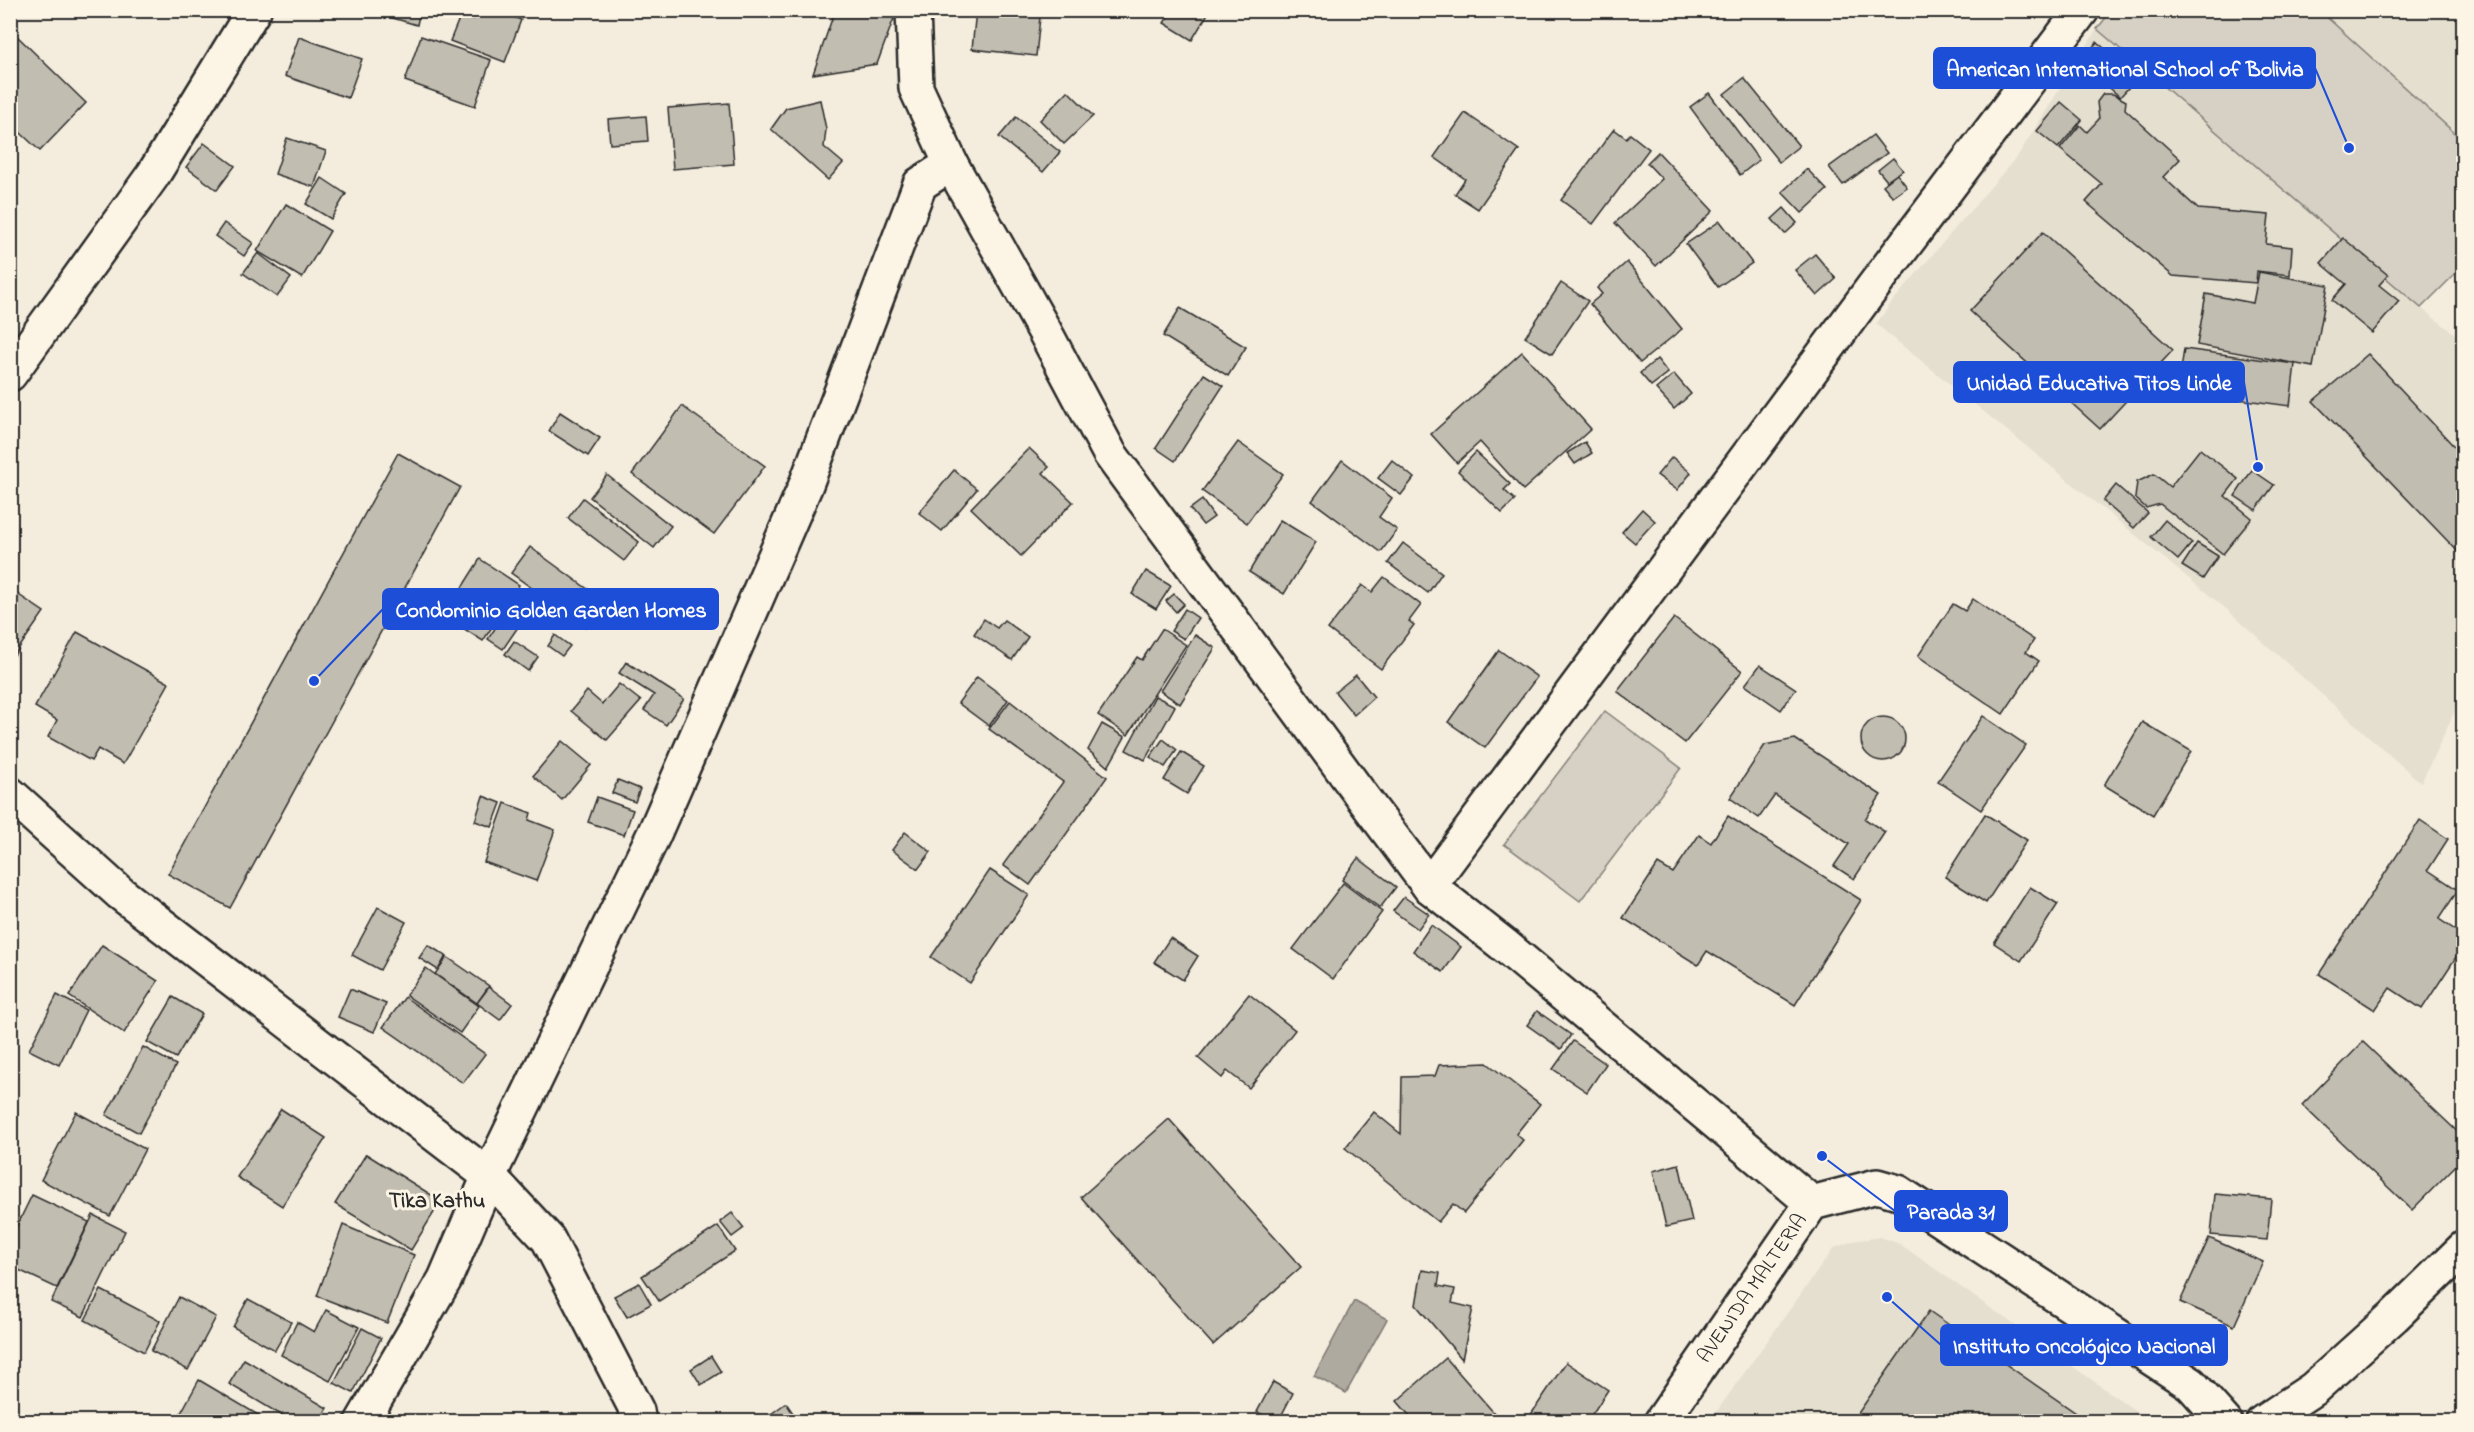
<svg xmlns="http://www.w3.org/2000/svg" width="2474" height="1432" font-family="'Indie Flower',sans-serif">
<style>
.built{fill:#e5dfd0}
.green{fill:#d6d1c4;stroke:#807e78;stroke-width:1.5}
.water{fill:#afaaa0;stroke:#7a7771;stroke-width:1.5}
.building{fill:#c2bdb1;stroke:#2b2b2b;stroke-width:1.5}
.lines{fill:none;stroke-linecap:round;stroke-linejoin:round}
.minor-casing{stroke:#2b2b2b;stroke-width:38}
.minor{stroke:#fcf5e5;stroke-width:33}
.labels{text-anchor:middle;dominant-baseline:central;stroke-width:6;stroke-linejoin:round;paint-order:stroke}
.street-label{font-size:21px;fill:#2b2b2b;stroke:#fcf5e5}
.neighbourhood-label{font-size:22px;font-weight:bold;fill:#2b2b2b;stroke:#fcf5e5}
.leader{fill:none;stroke:#1d4ed8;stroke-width:2}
.callout-dot{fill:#1d4ed8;stroke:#fcf5e5;stroke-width:2}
.callout{fill:#1d4ed8;stroke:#1d4ed8;stroke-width:2}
.callout-label{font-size:22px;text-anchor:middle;font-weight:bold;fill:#fff}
</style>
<rect width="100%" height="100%" fill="#f4edde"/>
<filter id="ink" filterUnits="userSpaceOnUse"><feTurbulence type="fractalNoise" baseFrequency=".0167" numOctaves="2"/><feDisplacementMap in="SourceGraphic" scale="12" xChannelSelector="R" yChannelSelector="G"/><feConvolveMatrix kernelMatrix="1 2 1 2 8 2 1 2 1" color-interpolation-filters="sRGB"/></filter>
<g filter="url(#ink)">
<g class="built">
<polygon points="2111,11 2463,11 2463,266 2421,308 2463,340 2463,694 2421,783 2225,608 1876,324 1893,301 2019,154 2097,29"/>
<polygon points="1880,1237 1900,1244 2150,1421 1709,1422 1834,1248 1853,1241"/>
</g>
<g class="green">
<polygon points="2111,11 2320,11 2459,137 2464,154 2463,266 2421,308 2097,29"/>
<polygon points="1605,711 1681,768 1580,901 1504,844"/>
</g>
<polygon class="water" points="1354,1301 1387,1319 1346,1393 1314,1376"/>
<g class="building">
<polygon points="365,10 420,10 417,25"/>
<polygon points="477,10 485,10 496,15 498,11 521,20 505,62 450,41 461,14 474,19"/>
<polygon points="835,10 874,10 894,18 877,64 813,74"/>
<polygon points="976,10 1040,17 1036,56 972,49"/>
<polygon points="1094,10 1141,10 1140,16"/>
<polygon points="1172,10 1210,10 1192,40 1164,23"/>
<polygon points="16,35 86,103 40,151 10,123 10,41"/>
<polygon points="421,36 491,60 475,106 405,81"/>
<polygon points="299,37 362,59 348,98 285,76"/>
<polygon points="2097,42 2138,77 2120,97 2080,62"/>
<polygon points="1744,78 1799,146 1779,162 1724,94"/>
<polygon points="1068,91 1093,116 1064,144 1040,120"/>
<polygon points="1709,93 1759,160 1740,175 1690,107"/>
<polygon points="2103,94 2113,94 2126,101 2125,109 2180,159 2163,177 2198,209 2269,215 2266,244 2292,247 2290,275 2257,271 2256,283 2173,276 2086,202 2102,184 2060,149 2080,125 2087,132 2099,119 2097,102"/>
<polygon points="820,100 826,129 824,147 843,163 828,180 771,129 786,108"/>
<polygon points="2061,102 2082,120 2058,148 2037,131"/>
<polygon points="729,103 734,164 673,169 668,108"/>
<polygon points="1465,113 1519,150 1478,209 1455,194 1465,179 1434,157"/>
<polygon points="646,116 648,141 610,144 608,119"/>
<polygon points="1016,117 1060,152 1043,172 999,137"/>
<polygon points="1614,129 1626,138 1630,134 1649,149 1593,224 1561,200"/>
<polygon points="1873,135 1887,153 1843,185 1829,167"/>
<polygon points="287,138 326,151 314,187 275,174"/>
<polygon points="204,143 235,166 217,190 186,167"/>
<polygon points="1658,152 1713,211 1656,266 1615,223 1662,179 1647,163"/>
<polygon points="1893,158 1903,170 1887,181 1878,170"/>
<polygon points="1807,169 1827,190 1802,213 1782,192"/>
<polygon points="1897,174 1907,187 1893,197 1883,185"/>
<polygon points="322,178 346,194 331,219 306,204"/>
<polygon points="286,204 330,231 302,278 257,251"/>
<polygon points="1784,208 1797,223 1785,234 1772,219"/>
<polygon points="1720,221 1752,263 1718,287 1686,244"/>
<polygon points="224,223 253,243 244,256 215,236"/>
<polygon points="2043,232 2173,350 2100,429 1970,311"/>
<polygon points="2343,238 2388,275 2379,285 2399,301 2372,333 2332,300 2346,284 2321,263"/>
<polygon points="258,253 291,278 277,297 243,273"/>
<polygon points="1815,254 1836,279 1817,296 1795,270"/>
<polygon points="1627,262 1682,329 1640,363 1590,304 1602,294 1597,288"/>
<polygon points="2259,272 2328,285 2313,367 2197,345 2206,294 2253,303"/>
<polygon points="1561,283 1588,301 1552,354 1525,337"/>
<polygon points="1180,308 1246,347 1228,376 1163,336"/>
<polygon points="2184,349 2295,364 2290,406 2178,391"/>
<polygon points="1522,352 1591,429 1523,490 1480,442 1457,463 1431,434"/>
<polygon points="2368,354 2464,457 2464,558 2313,401"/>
<polygon points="1657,359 1668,373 1651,386 1640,373"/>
<polygon points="1204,374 1223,386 1175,461 1156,448"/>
<polygon points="1674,374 1691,394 1674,409 1656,389"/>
<polygon points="682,406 765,466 714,534 632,474"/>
<polygon points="560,412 600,438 588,456 549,431"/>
<polygon points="1238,442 1283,474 1247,523 1202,491"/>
<polygon points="1585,442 1592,453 1575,464 1567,453"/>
<polygon points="1029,448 1049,467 1043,473 1073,502 1021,556 971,508"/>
<polygon points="2200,449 2238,479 2225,496 2252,518 2223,554 2160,504 2146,508 2135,498 2137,482 2154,474 2170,487"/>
<polygon points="1476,452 1510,484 1504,490 1515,500 1502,513 1458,471"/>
<polygon points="398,453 460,487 230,908 168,874"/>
<polygon points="1672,457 1691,473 1677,490 1657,475"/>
<polygon points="1342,460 1392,498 1379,517 1397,530 1381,552 1312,501"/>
<polygon points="1392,460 1414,478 1401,495 1378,478"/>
<polygon points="954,470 977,489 942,531 919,513"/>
<polygon points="2252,470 2274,485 2256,510 2235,496"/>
<polygon points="607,475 671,526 654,548 590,497"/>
<polygon points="2116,485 2148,513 2134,528 2103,501"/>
<polygon points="583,498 639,542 624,561 568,518"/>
<polygon points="1202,500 1214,517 1203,525 1190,509"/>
<polygon points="1642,509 1655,521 1635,543 1622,532"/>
<polygon points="1280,520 1316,542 1284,594 1249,572"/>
<polygon points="2165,520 2192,543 2178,560 2151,537"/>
<polygon points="1403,543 1442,573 1428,593 1388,563"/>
<polygon points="2197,543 2218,556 2203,579 2182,566"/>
<polygon points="530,547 604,601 586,627 511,573"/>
<polygon points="480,559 519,585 483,641 444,616"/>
<polygon points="1146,571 1171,586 1156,609 1132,594"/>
<polygon points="1384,577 1421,605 1409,621 1414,625 1381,669 1328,629 1362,585 1372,592"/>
<polygon points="10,589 44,612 10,661"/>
<polygon points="1174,594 1184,604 1176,612 1166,601"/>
<polygon points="515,598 531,608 503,649 488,639"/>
<polygon points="1973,599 2034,640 2026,652 2039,661 2003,714 1918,656 1953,604 1965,611"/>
<polygon points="1185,609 1198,618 1184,639 1171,631"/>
<polygon points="1674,618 1742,671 1685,743 1617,691"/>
<polygon points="984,619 997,628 1004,620 1028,637 1012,660 974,634"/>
<polygon points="1162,629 1186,645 1128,735 1098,715 1137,657 1142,660"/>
<polygon points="77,632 169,683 123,764 98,749 91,761 48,737 57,720 35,707"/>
<polygon points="555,635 570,646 562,656 548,646"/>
<polygon points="1195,635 1215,648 1180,704 1160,691"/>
<polygon points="514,641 538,657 528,671 505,654"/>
<polygon points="1499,650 1537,677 1485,748 1448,722"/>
<polygon points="626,662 684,699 666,725 644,710 654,695 619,673"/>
<polygon points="1760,665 1796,689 1781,710 1745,685"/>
<polygon points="1356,675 1374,697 1354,715 1335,692"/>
<polygon points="977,677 1008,700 989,726 958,703"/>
<polygon points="619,684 641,701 607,740 571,711 587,691 602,704"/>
<polygon points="1155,696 1175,706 1145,760 1126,750"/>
<polygon points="1010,701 1107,777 1030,885 1003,865 1063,782 989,729"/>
<polygon points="1983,716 2026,745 1981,810 1938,781"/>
<circle cx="1883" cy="739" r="22"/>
<polygon points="2142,722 2191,751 2153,815 2104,785"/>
<polygon points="1102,724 1125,737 1108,767 1088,750"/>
<polygon points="1163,739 1177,750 1165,767 1150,757"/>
<polygon points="1795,739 1881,795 1865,819 1885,832 1854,879 1834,866 1849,844 1775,795 1759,818 1730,798 1765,745"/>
<polygon points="562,741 591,765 562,800 533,776"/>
<polygon points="1181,752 1204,766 1187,794 1164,780"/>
<polygon points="618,780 640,789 635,802 612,793"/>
<polygon points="483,796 501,803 492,827 475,821"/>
<polygon points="597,797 633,810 624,835 588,822"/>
<polygon points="505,803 531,813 529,820 555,830 536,881 484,862"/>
<polygon points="1985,814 2027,840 1986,903 1945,877"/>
<polygon points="1728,816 1861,900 1795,1005 1707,951 1698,965 1623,918 1658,864 1673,873 1699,835 1711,843"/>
<polygon points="2420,820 2448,839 2428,870 2458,890 2439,919 2464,936 2464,945 2422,1009 2390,988 2375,1010 2319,974"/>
<polygon points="905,832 931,852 918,869 892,850"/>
<polygon points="1358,858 1396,887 1380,908 1342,880"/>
<polygon points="990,870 1029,895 970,983 931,957"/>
<polygon points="1343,883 1382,912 1333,979 1293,949"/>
<polygon points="2030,887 2058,904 2021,961 1994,943"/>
<polygon points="1404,897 1429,914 1418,929 1393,911"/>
<polygon points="378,907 406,922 380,970 352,955"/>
<polygon points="1431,925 1461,947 1443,972 1413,951"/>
<polygon points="1170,938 1198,956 1183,980 1154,962"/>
<polygon points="102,945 158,981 124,1033 69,996"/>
<polygon points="428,945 446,956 438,970 419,958"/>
<polygon points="447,957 489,986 477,1003 435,974"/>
<polygon points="426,968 479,1006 460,1033 406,995"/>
<polygon points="489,987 512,1004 500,1020 477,1003"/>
<polygon points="350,989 386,1004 374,1032 338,1017"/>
<polygon points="1249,994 1295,1030 1249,1088 1227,1071 1222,1078 1198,1058"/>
<polygon points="57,995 86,1010 59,1065 29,1050"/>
<polygon points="173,997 202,1014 176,1058 147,1042"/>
<polygon points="405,997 485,1054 463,1083 383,1027"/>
<polygon points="1537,1011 1571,1035 1561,1049 1527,1025"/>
<polygon points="1573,1041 1606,1064 1587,1092 1553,1069"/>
<polygon points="2363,1042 2464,1138 2464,1157 2412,1210 2302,1105"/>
<polygon points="143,1047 176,1065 139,1133 106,1115"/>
<polygon points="1487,1063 1540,1104 1516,1134 1523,1140 1464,1213 1453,1204 1438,1222 1345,1148 1374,1112 1401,1134 1402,1077 1435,1076 1439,1065"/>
<polygon points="281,1109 326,1138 282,1206 237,1177"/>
<polygon points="76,1112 145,1149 110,1216 41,1180"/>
<polygon points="1169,1119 1301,1267 1213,1345 1081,1197"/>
<polygon points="366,1154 441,1201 411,1250 335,1204"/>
<polygon points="1679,1164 1692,1221 1666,1227 1653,1171"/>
<polygon points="2215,1194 2271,1199 2267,1240 2211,1235"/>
<polygon points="32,1195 89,1222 57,1288 10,1266 10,1240"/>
<polygon points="732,1213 744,1228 732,1237 720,1222"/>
<polygon points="93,1215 125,1231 83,1317 51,1302"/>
<polygon points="343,1225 414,1255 387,1323 317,1296"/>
<polygon points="718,1226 735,1251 659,1301 642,1276"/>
<polygon points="2209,1238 2263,1262 2234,1326 2180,1302"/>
<polygon points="1422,1270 1440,1273 1438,1286 1455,1289 1452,1303 1473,1308 1462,1359 1416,1305"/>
<polygon points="639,1283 651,1304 627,1317 614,1296"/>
<polygon points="101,1290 160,1321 144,1352 85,1320"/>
<polygon points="179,1297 216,1317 188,1370 151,1351"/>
<polygon points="248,1299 291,1322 275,1350 233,1327"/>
<polygon points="326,1310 359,1327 330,1381 281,1355 297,1322 314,1332"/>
<polygon points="1929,1311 2089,1422 1852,1422"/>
<polygon points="362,1328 381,1338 353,1393 334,1383"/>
<polygon points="711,1356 721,1372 701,1385 691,1369"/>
<polygon points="1446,1358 1502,1422 1415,1422 1397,1401"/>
<polygon points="244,1359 327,1408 319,1422 293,1422 229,1384"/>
<polygon points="1566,1362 1608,1390 1587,1422 1530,1422 1528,1419"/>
<polygon points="199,1380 270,1422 176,1422"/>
<polygon points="1273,1382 1293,1393 1278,1422 1257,1412"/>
<polygon points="786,1403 799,1422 760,1422"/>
</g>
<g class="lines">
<g class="minor-casing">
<g id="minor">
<polyline points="913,10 916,88 951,164 1044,330 1110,454 1369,806 1429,886 1504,945 1812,1203"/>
<polyline points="10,374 153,175 254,10"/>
<polyline points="10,794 120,893 489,1176 548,1239 637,1411 639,1422"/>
<polyline points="1429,886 1873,287 2082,10"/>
<polyline points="362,1422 445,1279 489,1176 654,834 805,487 920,184 951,164"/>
<path id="s1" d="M 1661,1422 L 1812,1203 L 1877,1186 L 1898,1192 L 2191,1384 L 2225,1422"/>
<polyline points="2263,1422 2313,1389 2394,1316 2464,1248"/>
</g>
</g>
<use href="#minor" class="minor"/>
</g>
</g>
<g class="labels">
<g class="street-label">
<text stroke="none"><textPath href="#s1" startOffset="162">AVENIDA MALTERIA</textPath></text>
</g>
<g class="neighbourhood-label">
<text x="437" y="1202">Tika Kathu</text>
</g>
</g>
<path class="leader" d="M2349 148L2315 68M2258 467L2244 382M314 681L383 609M1822 1156L1895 1211M1887 1297L1941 1345"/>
<g class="callout-dot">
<circle cx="2349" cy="148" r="6"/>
<circle cx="2258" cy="467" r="6"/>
<circle cx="314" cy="681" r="6"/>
<circle cx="1822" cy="1156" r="6"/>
<circle cx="1887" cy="1297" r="6"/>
</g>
<g class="callout">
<rect x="1934" y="48" width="381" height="40" rx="6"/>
<rect x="1954" y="362" width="290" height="40" rx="6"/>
<rect x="383" y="589" width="335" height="40" rx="6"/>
<rect x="1895" y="1191" width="112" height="40" rx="6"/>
<rect x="1941" y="1325" width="286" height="40" rx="6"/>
</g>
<g class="callout-label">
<text x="2125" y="76">American International School of Bolivia</text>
<text x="2099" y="390">Unidad Educativa Titos Linde</text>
<text x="551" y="617">Condominio Golden Garden Homes</text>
<text x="1951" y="1219">Parada 31</text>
<text x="2084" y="1353">Instituto Oncológico Nacional</text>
</g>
<rect width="2474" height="1432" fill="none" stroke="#fcf5e5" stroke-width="36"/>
<rect x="18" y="18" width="2438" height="1396" fill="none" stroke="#2b2b2b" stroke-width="2" filter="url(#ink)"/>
</svg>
